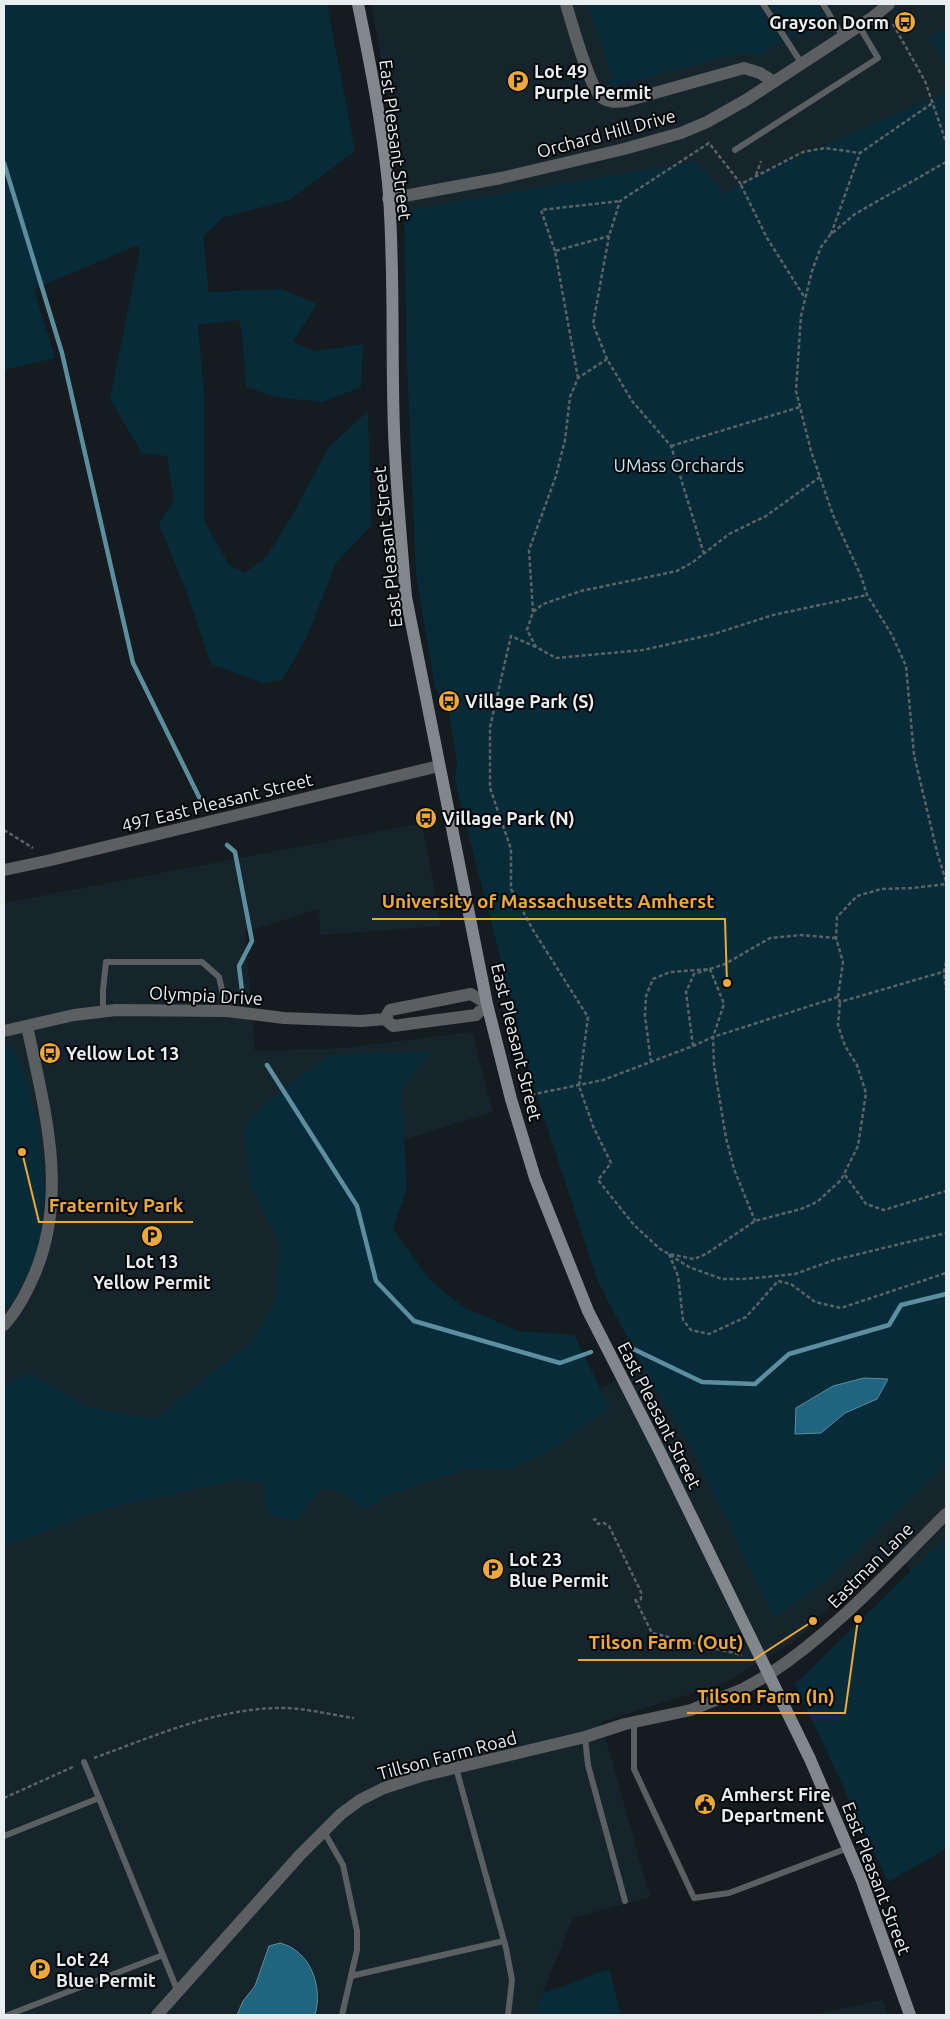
<svg xmlns="http://www.w3.org/2000/svg" width="950" height="2019" font-family="Ubuntu,sans-serif">
<style>
.built{fill:#16252b}
.green{fill:#072b38}
.water{fill:#20657d;stroke:#5c8ea0}
.lines{fill:none;stroke-linecap:round;stroke-linejoin:round}
.stream{stroke:#5c8ea0;stroke-width:4.5}
.path{stroke:#5c6366;stroke-width:2.5;stroke-dasharray:4 2.5;stroke-linecap:butt}
.service{stroke:#5b5f61;stroke-width:6}
.minor{stroke:#5b5f61;stroke-width:12}
.tertiary{stroke:#5b5f61;stroke-width:12}
.secondary{stroke:#81878a;stroke-width:12}
.labels{text-anchor:middle;dominant-baseline:central;stroke-width:4;stroke-linejoin:round;paint-order:stroke}
.poi-label{font-size:18px;font-weight:bold;fill:#e8eef0;stroke:#040607;text-anchor:start}
.street-label{font-size:18px;fill:#e8eef0;stroke:#040607}
.park-label{font-size:18px;fill:#c1e5f4;stroke:#040607}
.leader{fill:none;stroke:#eca93a;stroke-width:2}
.callout-dot{fill:#eca93a;stroke:#040607;stroke-width:2}
.callout-label{font-size:19px;text-anchor:middle;font-weight:bold;fill:#eca93a;stroke:#040607;stroke-width:4;stroke-linejoin:round;paint-order:stroke}
</style>
<rect width="100%" height="100%" fill="#141c1f"/>
<g class="built">
<polygon points="371,4 946,4 946,1642 898,1548 863,1582 849,1587 817,1618 816,1624 790,1644 725,1683 601,1722 650,1897 573,1918 534,2015 4,2015 4,903 422,823 441,926 320,935 319,909 245,932 255,1051 343,1048 472,1032 493,1112 352,1156 319,1282 601,1388 644,1369 598,1282 532,1080 458,793 455,778 457,761 449,712 435,687 416,573 407,361 405,232 402,176"/>
<polygon points="883,2000 888,2015 810,2015"/>
</g>
<g class="green">
<polygon points="4,4 327,4 355,151 289,200 224,217 203,237 209,292 282,289 317,304 293,342 315,351 363,344 361,387 323,402 274,397 246,387 243,341 239,320 198,325 204,393 204,520 229,565 245,573 267,556 294,512 328,448 368,411 371,526 336,563 307,637 282,680 263,683 211,664 187,593 159,524 174,500 167,456 142,453 110,399 140,250 138,245 34,289 55,358 4,370"/>
<polygon points="587,4 757,4 782,42 760,55 739,52 616,86 610,84 608,79 613,78"/>
<path d="M 768,4 L 817,4 L 827,23 C 821,32 803,37 793,38 Z"/>
<polygon points="946,28 946,66 929,38"/>
<polygon points="946,92 946,1464 824,1583 774,1618 691,1447 644,1369 598,1282 532,1080 458,793 455,778 457,761 449,712 435,687 416,573 407,361 404,211 695,161 724,194 756,175"/>
<polygon points="9,1046 19,1058 35,1112 45,1192 39,1249 16,1296 4,1310 4,1048"/>
<polygon points="431,1052 401,1090 407,1188 393,1229 430,1280 463,1307 519,1331 574,1335 610,1408 556,1447 512,1469 467,1469 388,1495 363,1510 342,1492 321,1488 296,1521 268,1515 263,1482 231,1481 108,1508 4,1546 4,1386 28,1372 88,1407 155,1419 252,1341 274,1303 281,1246 251,1186 244,1127 266,1102 329,1054"/>
<polygon points="946,1537 946,1849 888,1882 795,1684"/>
<polygon points="609,1969 621,2015 534,2015 543,1993"/>
</g>
<g class="water">
<polygon points="864,1378 888,1379 877,1399 845,1413 821,1433 795,1434 796,1408 833,1386"/>
<path d="M 280,1943 C 311,1951 323,1987 315,2015 L 237,2015 L 243,2001 L 255,1986 L 269,1946 Z"/>
</g>
<g class="lines">
<g class="stream">
<polyline points="4,163 62,353 133,663 201,801"/>
<polyline points="227,845 235,852 252,941 239,966 243,999"/>
<polyline points="267,1065 357,1206 376,1281 414,1321 560,1363 591,1352"/>
<polyline points="625,1345 702,1382 755,1384 789,1354 889,1325 901,1305 946,1294"/>
</g>
<g class="path">
<polyline points="893,24 925,81 946,142"/>
<polyline points="946,162 855,214 830,235 821,247 812,271 801,316 796,391 811,451 833,515 861,576 867,595 892,635 906,666 914,755 937,852 946,881"/>
<polyline points="756,175 761,161"/>
<polyline points="741,185 767,238 805,298"/>
<polyline points="831,234 860,153 934,102"/>
<polyline points="555,251 541,210 620,201"/>
<polyline points="578,378 555,251 609,236"/>
<polyline points="671,446 800,407"/>
<polyline points="820,477 766,516 729,534 693,562 677,571 581,591 543,604 533,612 527,630 536,647 556,658 643,650 714,634 773,615 867,595"/>
<polyline points="704,554 671,446 632,401 607,359 593,324 609,236 620,201 709,143 741,184 803,152 825,148 860,153"/>
<polyline points="533,612 529,550 556,476 565,440 570,397 578,378 607,359"/>
<polyline points="536,647 511,636 490,727 490,788 511,849 511,889 533,930 588,1017 579,1086 593,1126 611,1163 598,1180 634,1225 660,1249 669,1254 694,1259 706,1254 755,1221 801,1209 817,1202 841,1180 858,1146 866,1093 857,1065 845,1046 838,1025 840,1002"/>
<polyline points="4,830 33,848"/>
<polyline points="946,962 944,972 946,990"/>
<polyline points="838,997 843,962 836,938 837,917 857,896 881,889 913,888 946,884"/>
<polyline points="693,1046 686,992 694,974 725,964 770,938 801,935 836,938"/>
<polyline points="651,1062 645,1016 646,996 653,979 670,972 710,969 724,1004 713,1037 714,1065 726,1138 734,1169 755,1221"/>
<polyline points="525,1096 603,1080 693,1046 713,1037 838,997 840,1002 946,971"/>
<polyline points="845,1175 866,1204 884,1210 946,1191"/>
<polyline points="669,1254 678,1276 683,1320 691,1330 709,1334 746,1317 778,1281 791,1284 815,1302 841,1308 946,1273"/>
<polyline points="670,1255 689,1267 722,1279 745,1279 795,1274 834,1260 946,1233"/>
<polyline points="593,1520 595,1519 598,1524 604,1523 609,1526 641,1592 641,1599 637,1602"/>
<polyline points="635,1599 652,1633 742,1655"/>
<path d="M 94,1758 C 155,1736 216,1708 282,1708 C 305,1708 332,1715 354,1718"/>
<polyline points="4,1798 75,1766"/>
</g>
<g class="service">
<polyline points="763,4 802,64"/>
<polyline points="823,4 843,37"/>
<polyline points="735,150 878,58 859,26"/>
<polyline points="103,1011 103,990 106,962 202,962 219,977 227,1011"/>
<polyline points="634,1722 634,1769 694,1898 729,1893 848,1848"/>
<polyline points="585,1737 588,1765 625,1901"/>
<polyline points="84,1762 99,1798"/>
<polyline points="456,1768 506,1948 512,1980 508,2015"/>
<polyline points="323,1830 343,1865 357,1931 357,1950 342,2015"/>
<polyline points="4,1836 99,1798 178,1992"/>
<polyline points="351,1976 504,1941"/>
<polyline points="8,2015 163,1955"/>
</g>
<g class="minor">
<path d="M 566,4 C 572,24 588,82 600,96 C 607,103 617,102 626,101 L 744,68 L 760,73 L 774,82"/>
<polyline points="388,199 501,178 624,149 681,133 707,122 746,100 873,17 889,4"/>
<polyline points="4,870 51,860 439,766"/>
<polyline points="4,1031 74,1015 116,1010 227,1011 284,1018 361,1021 385,1019 393,1026 476,1015 487,1004 471,994 390,1010 385,1019"/>
<path d="M 4,1325 C 18,1310 27,1292 35,1273 C 69,1192 44,1107 27,1026"/>
<polyline points="157,2015 300,1855 341,1814 360,1800 384,1788 421,1776 585,1737 625,1724 691,1710 743,1689 768,1675"/>
</g>
<path class="tertiary" d="M 768,1675 C 835,1631 889,1571 946,1514"/>
<path class="secondary" d="M 358,4 C 370,63 382,123 388,183 C 395,265 391,348 394,430 C 396,486 401,541 406,597 L 487,1004 L 511,1099 L 535,1178 L 588,1311 L 660,1452 L 810,1759 L 862,1881 L 910,2015"/>
</g>
<defs>
<g id="bus-disc" transform="scale(1.125)"><circle r="9.5" fill="#eca93a" stroke="#040607"/><path d="M-5-6H5V4H4V6H2V4H-2V6H-4V4H-5ZM-3.5-4V0h7V-4ZM-3.5 1.2v1.5H-2V1.2ZM2 1.2v1.5H3.5V1.2Z" fill="#111"/></g>
<g id="parking-disc" transform="scale(1.125)"><circle r="9.5" fill="#eca93a" stroke="#040607"/><path d="M-3.5-5.5H1a3.5 3.5 0 0 1 0 7H-1V5.5H-3.5ZM-1-3.4V-.6H.8a1.4 1.4 0 0 0 0-2.8Z" fill="#111"/></g>
<g id="civic-disc" transform="scale(1.125)"><circle r="9.5" fill="#eca93a" stroke="#040607"/><path d="M-.6-6.5H3V-4.5H.6V-3L4-1V1h2V6H-6V1h2V-1L-.6-3ZM-1.2 2.5V6h2.4V2.5Z" fill="#111"/></g>
</defs>
<g fill-rule="evenodd">
<use href="#bus-disc" x="905" y="22"/>
<use href="#parking-disc" x="518" y="81"/>
<use href="#bus-disc" x="449" y="701"/>
<use href="#bus-disc" x="426" y="818"/>
<use href="#bus-disc" x="50" y="1053"/>
<use href="#parking-disc" x="152" y="1236"/>
<use href="#parking-disc" x="493" y="1569"/>
<use href="#civic-disc" x="705" y="1804"/>
<use href="#parking-disc" x="40" y="1969"/>
</g>
<g class="labels">
<g class="poi-label">
<text x="889" y="22" text-anchor="end">Grayson Dorm</text>
<text x="534" y="71">Lot 49<tspan x="534" dy="21">Purple Permit</tspan></text>
<text x="465" y="701">Village Park (S)</text>
<text x="442" y="818">Village Park (N)</text>
<text x="66" y="1053">Yellow Lot 13</text>
<text x="152" y="1261" text-anchor="middle">Lot 13<tspan x="152" dy="21">Yellow Permit</tspan></text>
<text x="509" y="1559">Lot 23<tspan x="509" dy="21">Blue Permit</tspan></text>
<text x="721" y="1794">Amherst Fire<tspan x="721" dy="21">Department</tspan></text>
<text x="56" y="1959">Lot 24<tspan x="56" dy="21">Blue Permit</tspan></text>
</g>
<g class="street-label">
<text transform="translate(606 133) rotate(-15)">Orchard Hill Drive</text>
<text transform="translate(396 140) rotate(83)">East Pleasant Street</text>
<text transform="translate(387 547) rotate(-96)">East Pleasant Street</text>
<text transform="translate(217 802) rotate(-14)">497 East Pleasant Street</text>
<text transform="translate(206 995) rotate(3)">Olympia Drive</text>
<text transform="translate(517 1042) rotate(76)">East Pleasant Street</text>
<text transform="translate(660 1415) rotate(63)">East Pleasant Street</text>
<text transform="translate(870 1565) rotate(-45)">Eastman Lane</text>
<text transform="translate(447 1755) rotate(-15)">Tillson Farm Road</text>
<text transform="translate(877 1878) rotate(69)">East Pleasant Street</text>
</g>
<g class="park-label">
<text x="679" y="465">UMass Orchards</text>
</g>
</g>
<path class="leader" d="M727 983L725 919H372M22 1152L39 1222H193M813 1621L753 1660H578M858 1619L845 1713H687"/>
<g class="callout-dot">
<circle cx="727" cy="983" r="5"/>
<circle cx="22" cy="1152" r="5"/>
<circle cx="813" cy="1621" r="5"/>
<circle cx="858" cy="1619" r="5"/>
</g>
<g class="callout-label">
<text x="548" y="908">University of Massachusetts Amherst</text>
<text x="116" y="1212">Fraternity Park</text>
<text x="666" y="1649">Tilson Farm (Out)</text>
<text x="766" y="1703">Tilson Farm (In)</text>
</g>
<rect width="950" height="2019" fill="none" stroke="#e8eef0" stroke-width="10"/>
</svg>
